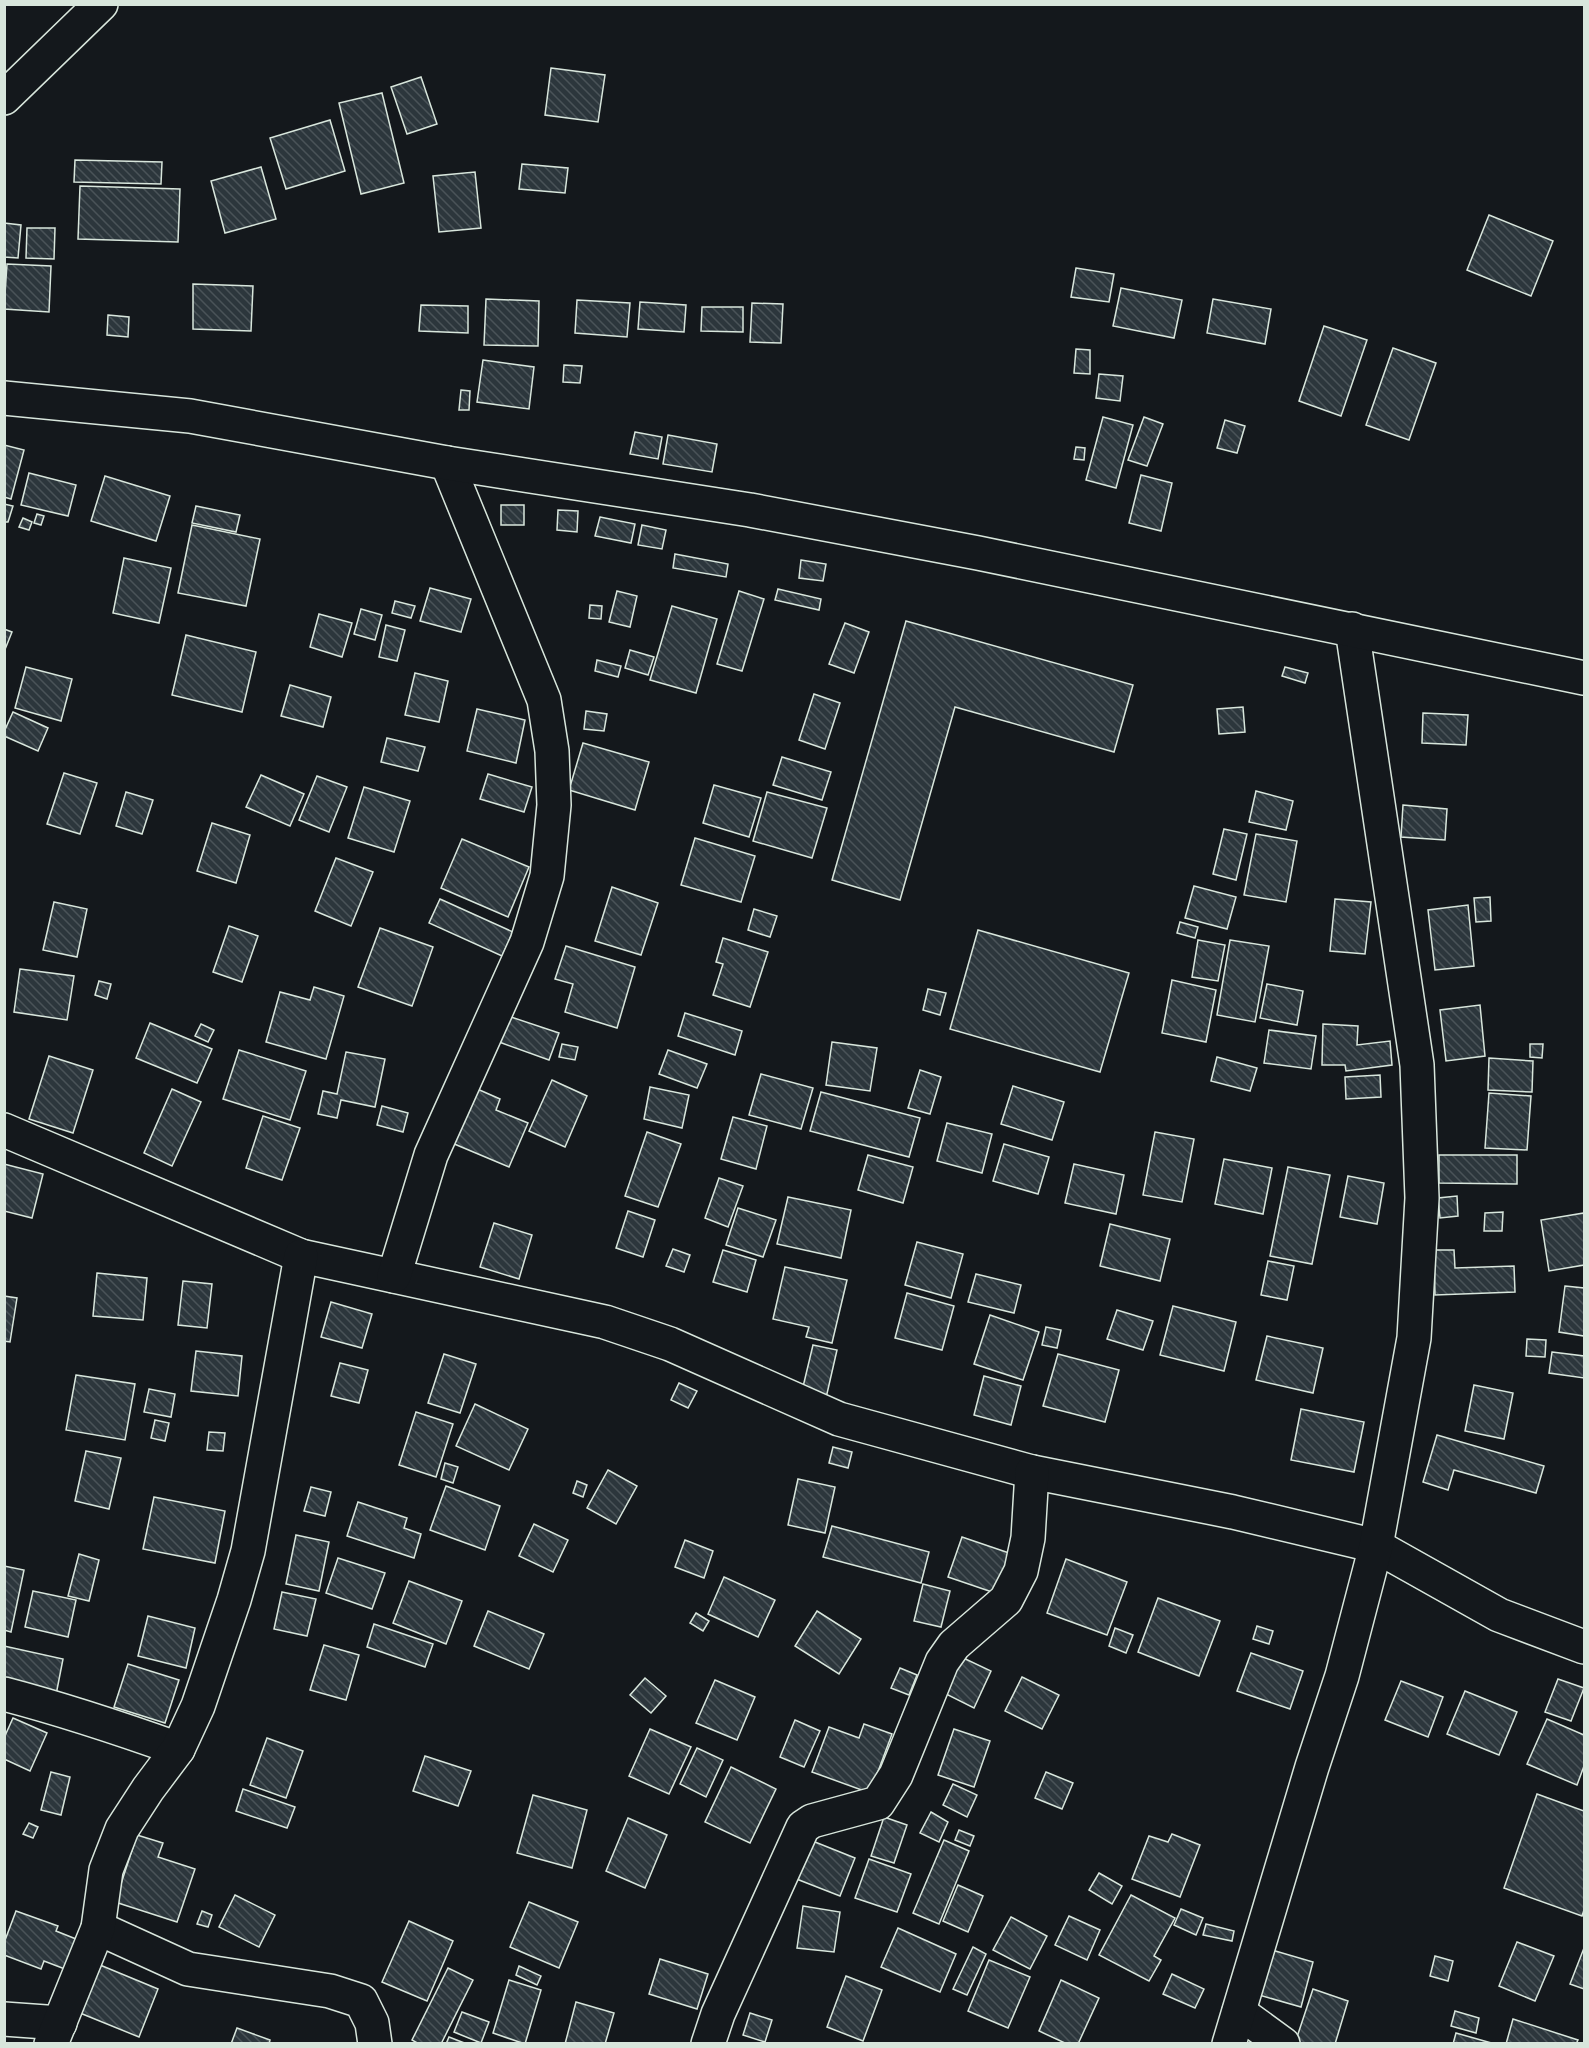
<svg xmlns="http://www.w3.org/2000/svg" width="1589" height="2048" font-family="Roboto,sans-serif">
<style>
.building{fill:url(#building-back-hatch);stroke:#d8e6dc;stroke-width:1.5}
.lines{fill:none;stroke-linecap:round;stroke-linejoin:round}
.minor-casing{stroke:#d8e6dc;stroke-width:36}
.secondary-casing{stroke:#d8e6dc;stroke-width:36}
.minor{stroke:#14181c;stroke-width:33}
.secondary{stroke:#14181c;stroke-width:33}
</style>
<defs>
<pattern id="building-back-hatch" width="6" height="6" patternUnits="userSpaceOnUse" patternTransform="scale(1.5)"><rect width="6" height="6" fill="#2c363c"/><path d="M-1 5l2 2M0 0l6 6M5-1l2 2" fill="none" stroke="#4a5358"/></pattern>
</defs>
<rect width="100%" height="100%" fill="#14181c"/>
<g class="building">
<polygon points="551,68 605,75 598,122 545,115"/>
<polygon points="421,77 437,124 407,134 391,87"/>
<polygon points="382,93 404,183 361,194 339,103"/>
<polygon points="330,120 345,171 286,189 270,138"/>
<polygon points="75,160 162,162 161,184 74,182"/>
<polygon points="522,164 568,168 565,193 519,189"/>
<polygon points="261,167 276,219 225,233 211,181"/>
<polygon points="475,172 481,228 439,232 433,176"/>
<polygon points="80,186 180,189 178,242 78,239"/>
<polygon points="1489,215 1553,241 1531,296 1467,270"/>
<polygon points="4,223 21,225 18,258 4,257"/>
<polygon points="27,228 55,228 54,259 26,258"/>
<polygon points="7,264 51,266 49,312 4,309"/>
<polygon points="1076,268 1114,274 1109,302 1071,297"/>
<polygon points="193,284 253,286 251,331 193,329"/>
<polygon points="1121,288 1182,300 1174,338 1113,326"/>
<polygon points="486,299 539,301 538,346 484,345"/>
<polygon points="1213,299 1271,309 1265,344 1207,333"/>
<polygon points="577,300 630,303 627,337 575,333"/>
<polygon points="640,302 686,305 684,332 638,329"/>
<polygon points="752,303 783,304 781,343 750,342"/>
<polygon points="421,305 468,306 468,333 419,331"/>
<polygon points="702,307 743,307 743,332 701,331"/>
<polygon points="108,315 129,317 128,337 107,335"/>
<polygon points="1324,326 1367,340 1341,416 1299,401"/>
<polygon points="1393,348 1436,363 1409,440 1366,425"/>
<polygon points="1076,349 1090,350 1090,374 1074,373"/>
<polygon points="483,360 534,367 529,409 477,402"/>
<polygon points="564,365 582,366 580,383 563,382"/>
<polygon points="1099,374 1123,376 1120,401 1096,398"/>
<polygon points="461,390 470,391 469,410 459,410"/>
<polygon points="1103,417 1133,425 1116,488 1086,480"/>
<polygon points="1144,417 1163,424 1147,466 1128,460"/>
<polygon points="1225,420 1245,426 1237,453 1217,448"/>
<polygon points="635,432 662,437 658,459 630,454"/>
<polygon points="668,435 717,444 712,472 663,464"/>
<polygon points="4,445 24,450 11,499 4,497"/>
<polygon points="1076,447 1085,448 1084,460 1074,459"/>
<polygon points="29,473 76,485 68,516 21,505"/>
<polygon points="1141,475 1172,483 1161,531 1129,523"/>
<polygon points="105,476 170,496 156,541 91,521"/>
<polygon points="4,504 13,506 8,522 4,522"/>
<rect x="501" y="505" width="23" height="20"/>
<polygon points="196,506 240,515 236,532 192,523"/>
<polygon points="558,510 578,511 577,532 557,530"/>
<polygon points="37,514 44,516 41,525 34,523"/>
<polygon points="600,517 635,524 631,543 595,536"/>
<polygon points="23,518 32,522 29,530 19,527"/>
<polygon points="192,525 260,539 246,606 178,593"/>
<polygon points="642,525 666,530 662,549 638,545"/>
<polygon points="675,554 728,564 726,577 673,568"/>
<polygon points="124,558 171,568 159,623 113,613"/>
<polygon points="801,560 826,564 823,581 799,578"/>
<polygon points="430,588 471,599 461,632 420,621"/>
<polygon points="778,589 821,599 819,610 775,600"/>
<polygon points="617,591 637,596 630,627 609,622"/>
<polygon points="739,591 764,599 742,671 717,664"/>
<polygon points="395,601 415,606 411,618 392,613"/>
<polygon points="590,605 602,606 601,619 589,618"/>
<polygon points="672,606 717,619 696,693 650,680"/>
<polygon points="361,609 382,615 375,640 354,634"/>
<polygon points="319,614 352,623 342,657 310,647"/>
<polygon points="906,621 1133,685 1114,752 955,707 900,900 832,880"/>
<polygon points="845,623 869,632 854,673 829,664"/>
<polygon points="386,625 405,630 397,661 379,657"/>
<polygon points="4,629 12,632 4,652"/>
<polygon points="186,635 256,652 242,712 172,695"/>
<polygon points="630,650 654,657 648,675 625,668"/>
<polygon points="597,660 621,666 618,677 595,671"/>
<polygon points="26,667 72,679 61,721 15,708"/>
<polygon points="1285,667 1308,673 1305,683 1282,676"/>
<polygon points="415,673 448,681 439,722 405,715"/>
<polygon points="290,685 331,697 323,727 281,716"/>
<polygon points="814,694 840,703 825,749 799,740"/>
<polygon points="1243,707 1245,732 1219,734 1217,709"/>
<polygon points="477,709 525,720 516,763 467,751"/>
<polygon points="586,711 607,714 604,731 584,729"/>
<polygon points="13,712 48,728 38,751 4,736 4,732"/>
<polygon points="1423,713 1468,715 1466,745 1422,743"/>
<polygon points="387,738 425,747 418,771 381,762"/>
<polygon points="583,743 649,762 635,810 569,790"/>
<polygon points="782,757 831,772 822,800 773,785"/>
<polygon points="64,773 97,783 80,834 47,824"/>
<polygon points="488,774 532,787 524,812 480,799"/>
<polygon points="261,775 304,794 290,826 246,807"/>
<polygon points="317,776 347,787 329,832 299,820"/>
<polygon points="714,785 761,798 749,837 703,823"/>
<polygon points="364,787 410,801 394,852 348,838"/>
<polygon points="1256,791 1293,801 1286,830 1249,822"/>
<polygon points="126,792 153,800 142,834 116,826"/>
<polygon points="767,792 827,808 812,858 753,841"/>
<polygon points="1403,805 1447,809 1445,840 1401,837"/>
<polygon points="212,823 250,835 236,883 197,871"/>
<polygon points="1224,829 1247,834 1236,880 1213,874"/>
<polygon points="1256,834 1297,841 1286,902 1244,895"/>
<polygon points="695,838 755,856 741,902 681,885"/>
<polygon points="462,839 529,867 508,917 441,888"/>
<polygon points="336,858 373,872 351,926 315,911"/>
<polygon points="1194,886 1236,897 1227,929 1185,918"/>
<polygon points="612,887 658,903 641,955 595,941"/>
<polygon points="1490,897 1491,921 1476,922 1474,898"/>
<polygon points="440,899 513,932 502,956 429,923"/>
<polygon points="1335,899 1371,902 1365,954 1330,951"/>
<polygon points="54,902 87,909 77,957 43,950"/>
<polygon points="1468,905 1474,966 1435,970 1428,910"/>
<polygon points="754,909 777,916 770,937 748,930"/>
<polygon points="1180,922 1198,927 1195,938 1177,933"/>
<polygon points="229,926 258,936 242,982 213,972"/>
<polygon points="380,928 433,947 412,1006 358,987"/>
<polygon points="978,930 1129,973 1100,1072 950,1029"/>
<polygon points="723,938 768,952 750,1007 713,995 723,964 716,962"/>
<polygon points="1198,940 1225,945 1218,981 1192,977"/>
<polygon points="1230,940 1269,946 1255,1022 1217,1015"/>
<polygon points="566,946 635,967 617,1028 565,1012 573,984 555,979"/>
<polygon points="20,969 74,976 67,1020 14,1012"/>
<polygon points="1172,980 1216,990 1206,1042 1162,1033"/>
<polygon points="99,981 111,984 107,999 95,995"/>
<polygon points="1267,984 1303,991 1297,1025 1260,1018"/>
<polygon points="314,987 344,996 326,1059 266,1042 280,992 310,1000"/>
<polygon points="928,989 946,993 940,1015 923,1010"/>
<polygon points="1480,1005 1485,1056 1446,1061 1440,1010"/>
<polygon points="685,1013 742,1031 735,1055 678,1036"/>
<polygon points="508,1016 559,1033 549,1060 499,1042"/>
<polygon points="150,1023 212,1049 197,1083 136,1058"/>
<polygon points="201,1024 214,1030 208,1042 195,1036"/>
<polygon points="1323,1024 1358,1026 1357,1045 1390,1041 1392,1065 1346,1071 1345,1065 1322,1065"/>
<polygon points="1269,1030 1316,1036 1311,1069 1264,1063"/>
<polygon points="832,1042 877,1048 870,1091 826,1085"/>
<polygon points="562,1044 578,1047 575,1060 559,1057"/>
<polygon points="1530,1044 1543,1044 1542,1058 1530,1057"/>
<polygon points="239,1050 306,1071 290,1120 223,1099"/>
<polygon points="668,1050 707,1064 697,1088 659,1074"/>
<polygon points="346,1052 385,1059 375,1107 341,1100 337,1118 318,1114 323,1091 337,1094"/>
<polygon points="49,1056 93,1070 73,1133 29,1119"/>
<polygon points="1217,1057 1257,1068 1250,1091 1211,1081"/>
<polygon points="1489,1058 1533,1061 1532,1092 1488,1090"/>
<polygon points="920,1070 941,1077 930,1114 908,1108"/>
<polygon points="761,1074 813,1088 801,1129 749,1115"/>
<polygon points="1380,1075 1381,1097 1346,1099 1345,1077"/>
<polygon points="552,1080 587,1096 565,1147 529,1131"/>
<polygon points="1013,1086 1064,1102 1052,1140 1001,1124"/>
<polygon points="650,1087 689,1095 682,1128 644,1119"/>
<polygon points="475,1088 500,1099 496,1110 528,1123 509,1167 452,1143"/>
<polygon points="172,1089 201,1102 172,1166 144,1153"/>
<polygon points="821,1092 920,1118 909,1157 810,1131"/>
<polygon points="1489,1093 1531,1096 1527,1150 1485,1148"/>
<polygon points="382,1106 408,1113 403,1132 377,1125"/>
<polygon points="263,1116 300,1128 282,1180 246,1168"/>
<polygon points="733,1117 767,1126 756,1169 721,1159"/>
<polygon points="947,1123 992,1134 982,1173 937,1161"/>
<polygon points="647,1132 681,1144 658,1207 625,1196"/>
<polygon points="1155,1132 1194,1139 1182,1202 1143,1195"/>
<polygon points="1004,1144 1049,1157 1038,1194 993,1181"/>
<polygon points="868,1155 913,1167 903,1203 858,1190"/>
<polygon points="1439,1155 1517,1155 1517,1184 1439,1183"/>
<polygon points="1224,1159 1272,1168 1263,1214 1215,1204"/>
<polygon points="4,1164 43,1174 32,1218 4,1211"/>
<polygon points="1074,1164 1124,1175 1116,1214 1065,1203"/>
<polygon points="1288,1167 1330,1175 1312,1264 1270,1256"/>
<polygon points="1348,1176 1384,1183 1377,1224 1340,1217"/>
<polygon points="719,1178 743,1186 728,1227 705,1218"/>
<polygon points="1457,1196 1458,1216 1440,1218 1438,1198"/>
<polygon points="788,1197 851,1210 841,1258 777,1244"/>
<polygon points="738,1208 776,1220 763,1257 726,1245"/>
<polygon points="628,1211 655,1220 643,1257 616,1248"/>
<polygon points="1503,1212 1502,1231 1484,1231 1485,1213"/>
<polygon points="1584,1213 1584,1265 1549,1271 1541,1220"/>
<polygon points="494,1223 532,1235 519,1279 480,1267"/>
<polygon points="1110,1224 1170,1239 1160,1281 1100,1266"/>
<polygon points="917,1242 963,1254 951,1298 905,1285"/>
<polygon points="673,1249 690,1255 684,1272 666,1266"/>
<polygon points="723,1250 756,1260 747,1292 713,1282"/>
<polygon points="1434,1250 1454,1250 1455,1268 1514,1266 1515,1292 1435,1295"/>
<polygon points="1268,1261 1294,1266 1287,1300 1261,1295"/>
<polygon points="785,1267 847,1280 832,1343 806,1337 809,1327 773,1319"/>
<polygon points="97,1273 147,1278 143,1320 93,1316"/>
<polygon points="976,1274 1021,1285 1014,1313 968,1302"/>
<polygon points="183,1281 212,1284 207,1328 178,1325"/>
<polygon points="1565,1286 1584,1288 1584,1336 1559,1332"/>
<polygon points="907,1293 954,1306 942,1350 895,1338"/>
<polygon points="4,1296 17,1298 10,1342 4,1341"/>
<polygon points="331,1302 372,1314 362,1348 321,1337"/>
<polygon points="1173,1306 1236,1322 1224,1371 1160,1355"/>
<polygon points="1117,1310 1153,1321 1143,1350 1107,1339"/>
<polygon points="990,1315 1039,1332 1023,1380 974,1364"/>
<polygon points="1046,1327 1061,1330 1057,1348 1042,1345"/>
<polygon points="1267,1336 1323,1348 1313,1393 1256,1380"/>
<polygon points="1527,1339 1546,1340 1545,1357 1526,1356"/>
<polygon points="813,1345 837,1350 826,1398 802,1391"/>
<polygon points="196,1351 242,1356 238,1396 191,1391"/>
<polygon points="1552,1352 1584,1356 1584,1378 1549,1373"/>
<polygon points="444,1354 476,1364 460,1413 428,1403"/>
<polygon points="1058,1354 1119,1370 1105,1422 1043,1406"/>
<polygon points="340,1363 368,1370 359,1403 331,1396"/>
<polygon points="76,1375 135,1384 125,1440 66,1430"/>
<polygon points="984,1376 1021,1386 1011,1425 974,1415"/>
<polygon points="679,1383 697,1391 688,1408 671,1400"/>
<polygon points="1474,1385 1513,1393 1504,1439 1465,1431"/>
<polygon points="149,1389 175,1394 171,1417 144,1412"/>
<polygon points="475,1404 528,1429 509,1470 456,1446"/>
<polygon points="1301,1409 1364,1422 1354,1472 1291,1460"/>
<polygon points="416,1412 453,1424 436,1477 399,1465"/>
<polygon points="155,1420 169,1423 165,1441 151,1438"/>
<polygon points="209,1432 225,1433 223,1451 207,1450"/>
<polygon points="1437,1435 1544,1466 1536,1493 1454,1470 1448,1490 1423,1482"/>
<polygon points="833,1447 852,1452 848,1468 829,1463"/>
<polygon points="86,1451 121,1458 109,1509 75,1501"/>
<polygon points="445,1463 458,1467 453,1483 441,1479"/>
<polygon points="608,1470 637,1486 616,1524 587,1508"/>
<polygon points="798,1479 835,1487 825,1533 788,1525"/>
<polygon points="577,1481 587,1485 583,1497 573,1493"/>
<polygon points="446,1486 500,1506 485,1550 430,1530"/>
<polygon points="311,1487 331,1492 325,1516 304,1511"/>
<polygon points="154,1497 225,1511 215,1563 143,1549"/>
<polygon points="358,1502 407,1518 404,1528 421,1534 414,1558 347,1536"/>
<polygon points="534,1524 568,1540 553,1572 519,1556"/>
<polygon points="832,1526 929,1552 921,1583 823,1557"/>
<polygon points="296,1535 329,1542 319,1591 286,1584"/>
<polygon points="962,1537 1012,1554 998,1594 948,1577"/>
<polygon points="685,1540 713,1551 704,1578 675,1567"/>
<polygon points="79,1554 99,1560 89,1601 68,1596"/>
<polygon points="338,1558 385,1573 372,1609 326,1593"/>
<polygon points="1066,1559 1127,1582 1107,1635 1047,1613"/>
<polygon points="4,1566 24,1570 11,1632 4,1630"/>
<polygon points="724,1577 775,1600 758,1637 708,1614"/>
<polygon points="409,1581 462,1601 446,1644 393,1623"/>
<polygon points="923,1584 950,1591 941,1627 914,1621"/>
<polygon points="33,1591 76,1600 68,1637 25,1627"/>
<polygon points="282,1592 316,1599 307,1636 274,1629"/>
<polygon points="1158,1598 1220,1621 1199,1676 1138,1652"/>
<polygon points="488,1611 544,1634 529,1669 474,1646"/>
<polygon points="817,1611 861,1639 839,1674 795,1646"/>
<polygon points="696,1613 709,1621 703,1631 690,1623"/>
<polygon points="148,1616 195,1628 186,1668 138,1656"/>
<polygon points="374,1624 433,1644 425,1667 367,1647"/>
<polygon points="1257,1626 1273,1631 1269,1644 1253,1639"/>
<polygon points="1115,1628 1133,1635 1126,1653 1109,1646"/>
<polygon points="324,1645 359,1655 346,1700 310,1690"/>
<polygon points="4,1646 63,1659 55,1700 4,1689"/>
<polygon points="1251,1653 1303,1671 1290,1709 1237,1691"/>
<polygon points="957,1655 991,1671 974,1708 940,1691"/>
<polygon points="128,1664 179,1680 165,1723 114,1707"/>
<polygon points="900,1668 917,1675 909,1695 891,1688"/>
<polygon points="1022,1677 1059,1695 1042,1729 1005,1711"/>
<polygon points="645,1678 666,1696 651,1713 630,1695"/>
<polygon points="1558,1679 1584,1688 1571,1721 1545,1712"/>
<polygon points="715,1680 755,1697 737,1740 696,1723"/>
<polygon points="1401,1681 1443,1697 1428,1737 1385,1720"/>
<polygon points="1465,1691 1517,1712 1499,1755 1447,1734"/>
<polygon points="13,1718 47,1733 30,1771 4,1759 4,1738"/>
<polygon points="1547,1719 1584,1735 1584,1766 1577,1785 1527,1764"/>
<polygon points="795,1720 820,1731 804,1767 780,1757"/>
<polygon points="864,1724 892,1734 870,1793 812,1772 829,1727 859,1738"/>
<polygon points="650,1729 691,1747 669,1794 629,1776"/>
<polygon points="954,1729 990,1741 974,1787 938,1775"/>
<polygon points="267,1738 303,1751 286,1798 250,1785"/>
<polygon points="697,1748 723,1760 706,1797 680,1784"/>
<polygon points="425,1756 471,1771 458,1806 413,1791"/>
<polygon points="731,1767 776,1789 750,1843 705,1822"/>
<polygon points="51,1772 70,1777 61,1815 41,1810"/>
<polygon points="1046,1772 1073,1783 1062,1809 1035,1798"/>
<polygon points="953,1784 977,1795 967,1817 943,1805"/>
<polygon points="243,1789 295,1807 287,1828 236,1811"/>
<polygon points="1537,1794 1584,1811 1584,1910 1582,1916 1504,1888"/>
<polygon points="533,1795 587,1810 572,1868 517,1853"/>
<polygon points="931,1812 948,1822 939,1842 920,1833"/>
<polygon points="884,1817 907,1825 894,1863 871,1856"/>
<polygon points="628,1818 667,1835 645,1888 606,1871"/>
<polygon points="29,1823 38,1827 33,1838 23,1834"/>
<polygon points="959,1830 974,1836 970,1846 955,1840"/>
<polygon points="1172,1834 1200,1845 1180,1897 1132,1879 1149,1836 1168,1842"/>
<polygon points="137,1835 163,1843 158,1857 195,1869 177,1922 115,1902"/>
<polygon points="810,1840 855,1858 840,1896 794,1878"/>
<polygon points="944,1840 969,1851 939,1924 913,1913"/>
<polygon points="869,1859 911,1874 897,1912 855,1898"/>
<polygon points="1099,1873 1122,1886 1112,1904 1089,1890"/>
<polygon points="958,1885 983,1896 968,1932 943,1921"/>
<polygon points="235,1895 275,1915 259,1947 219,1927"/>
<polygon points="1131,1895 1175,1918 1154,1956 1161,1960 1149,1981 1099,1955"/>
<polygon points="529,1902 578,1922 559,1968 510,1947"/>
<polygon points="803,1906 840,1912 834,1952 797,1948"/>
<polygon points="1181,1909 1203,1918 1196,1935 1174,1925"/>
<polygon points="16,1911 58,1926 56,1931 81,1941 70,1971 44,1961 41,1969 4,1955 4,1943"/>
<polygon points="202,1911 212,1915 208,1927 197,1924"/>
<polygon points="1069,1916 1100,1930 1087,1960 1055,1945"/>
<polygon points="1011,1917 1047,1936 1030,1969 993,1950"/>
<polygon points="409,1921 453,1941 427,2001 382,1982"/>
<polygon points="1206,1924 1234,1931 1232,1941 1203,1935"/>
<polygon points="898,1928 956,1954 940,1992 881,1967"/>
<polygon points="1517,1942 1554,1956 1535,2001 1499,1986"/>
<polygon points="973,1947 986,1954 967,1995 953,1989"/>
<polygon points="1584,1948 1584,1989 1570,1984"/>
<polygon points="1272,1950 1313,1962 1301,2007 1259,1995"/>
<polygon points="1435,1956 1453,1961 1448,1981 1430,1976"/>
<polygon points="660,1959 708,1974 697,2009 649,1994"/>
<polygon points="989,1960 1030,1977 1008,2028 968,2011"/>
<polygon points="100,1965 158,1989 139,2037 80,2013"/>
<polygon points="519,1966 541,1976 537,1985 516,1975"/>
<polygon points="448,1968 473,1980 441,2044 419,2044 412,2040"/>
<polygon points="1172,1974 1204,1989 1195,2008 1163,1994"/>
<polygon points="846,1976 882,1990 863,2041 827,2027"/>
<polygon points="509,1980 541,1990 525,2044 493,2033"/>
<polygon points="1061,1980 1099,1998 1078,2044 1067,2044 1039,2031"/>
<polygon points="1313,1989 1348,2001 1335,2044 1295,2043"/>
<polygon points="576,2002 614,2013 605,2044 565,2044"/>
<polygon points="1455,2011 1479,2018 1476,2033 1451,2026"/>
<polygon points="462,2012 489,2022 481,2043 454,2032"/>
<polygon points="750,2013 772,2020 765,2042 743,2035"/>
<polygon points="1513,2019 1578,2040 1576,2044 1506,2044"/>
<polygon points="237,2028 270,2040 269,2044 231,2044"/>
<polygon points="1456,2033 1495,2044 1453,2044"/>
<polygon points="449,2037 467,2044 446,2044"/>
</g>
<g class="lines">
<g class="minor-casing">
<g id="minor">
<polyline points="4,98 101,4"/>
<polyline points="4,1130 301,1256 605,1322 670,1344 839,1419 1032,1472 1233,1512 1376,1546 1499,1615 1584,1647"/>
<polyline points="394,1276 431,1155 527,942 547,876 554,805 552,751 544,700 447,463"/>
<path d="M 4,1694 C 65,1710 119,1728 178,1749"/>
<polyline points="98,1928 188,1969 330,1991 361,2001 372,2023 375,2044"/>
<polyline points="1239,2012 1283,2044"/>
<polyline points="4,2019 60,2023"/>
<polyline points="51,2044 98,1928 106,1870 122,1829 148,1789 178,1749 198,1706 234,1600 248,1551 301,1256"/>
<polyline points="708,2044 718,2014 803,1827 812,1821 878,1803 896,1775 942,1662 954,1645 1006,1600 1021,1571 1028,1538 1032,1472"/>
<polyline points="1229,2044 1312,1767 1342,1676 1376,1546 1414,1338 1422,1198 1417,1065 1352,629"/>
</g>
</g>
<g class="secondary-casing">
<polyline id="secondary" points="4,398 190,416 447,463 750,510 978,553 1584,678"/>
</g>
<use href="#minor" class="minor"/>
<use href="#secondary" class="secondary"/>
</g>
<rect width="1589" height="2048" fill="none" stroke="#d8e6dc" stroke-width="12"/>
</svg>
